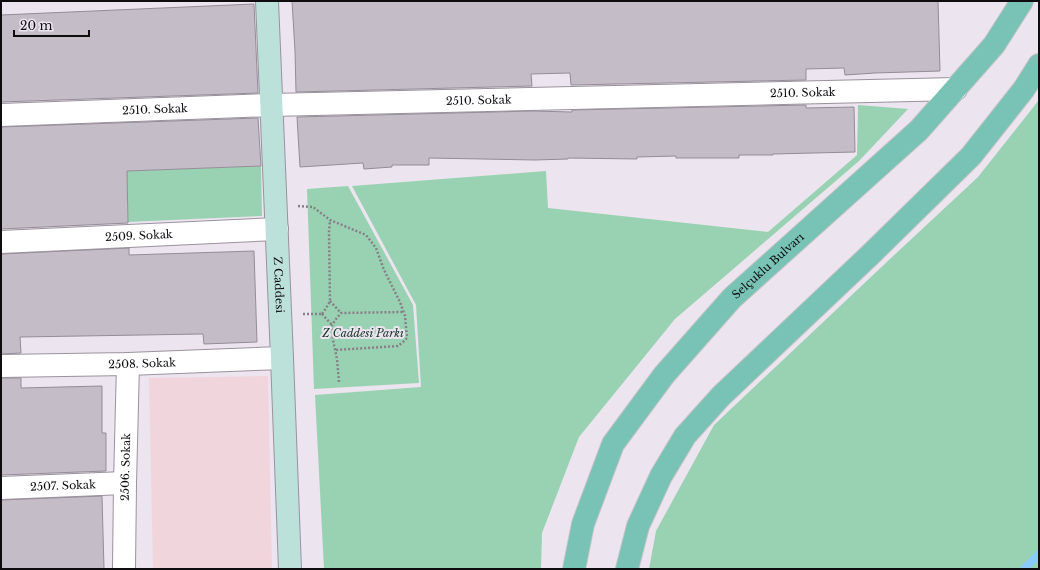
<svg xmlns="http://www.w3.org/2000/svg" width="1040" height="570" font-family="'Libre Baskerville',serif">
<style>
.education{fill:#f0d5dc}
.green{fill:#99d2b2}
.lines{fill:none;stroke-linecap:round;stroke-linejoin:round}
.stream{stroke:#8cc9fc;stroke-width:8}
.building{fill:#c4bdc8;stroke:#948d97}
.street-casing{stroke:#9a929d;stroke-width:24}
.secondary-casing{stroke:#9a929d;stroke-width:24}
.primary-casing{stroke:#c5c5c6;stroke-width:24}
.path{stroke:#868088;stroke-width:2.5;stroke-dasharray:2 2;stroke-linecap:butt}
.street{stroke:#fff;stroke-width:22}
.secondary{stroke:#bce1da;stroke-width:22}
.primary{stroke:#78c3b5;stroke-width:22}
.labels{text-anchor:middle;dominant-baseline:central;stroke-width:4;stroke-linejoin:round;paint-order:stroke}
.street-label{font-size:11px;fill:#0f0c10;stroke:#ece4ef}
.park-label{font-size:11px;font-style:italic;fill:#123423;stroke:#ece4ef}
</style>
<rect width="100%" height="100%" fill="#ece4ef"/>
<polygon class="education" points="268,376 272,569 153,569 149,378"/>
<g class="green">
<polygon points="1039,100 1039,569 649,569 656,531 714,425 890,259 978,177"/>
<polygon points="858,105 908,109 859,161 675,319 579,437 542,533 541,569 324,569 315,395 421,387 416,305 352,186 546,171 548,208 768,232 857,155"/>
<polygon points="261,166 262,216 128,222 127,179 126,171"/>
<polygon points="348,186 413,305 419,383 314,389 307,189"/>
</g>
<g class="lines">
<polyline class="stream" points="1024,569 1039,554"/>
</g>
<g class="building">
<polygon points="292,1 938,1 940,71 875,73 845,75 844,68 806,69 806,80 571,85 570,73 531,74 532,86 296,92 295,51"/>
<polygon points="254,4 258,93 1,102 1,15"/>
<polygon points="806,105 806,108 854,107 855,152 773,154 773,155 739,155 739,158 676,158 676,156 637,157 637,159 568,158 568,159 535,160 429,158 429,165 392,165 392,167 364,169 363,163 300,167 297,117 533,111 572,112 572,110"/>
<polygon points="258,118 261,166 127,171 128,223 1,229 1,127"/>
<polygon points="129,248 129,255 254,251 257,342 204,344 203,334 20,337 21,353 1,354 1,254"/>
<polygon points="1,378 21,378 21,388 102,386 102,433 106,433 106,471 1,475"/>
<polygon points="102,496 104,569 1,569 1,500"/>
</g>
<g class="lines">
<g class="street-casing">
<g id="street">
<path id="s1" d="M 1,115 L 271,105 L 956,89"/>
<path id="s2" d="M 1,242 L 277,229"/>
<path id="s3" d="M 1,366 L 128,364 L 282,358"/>
<path id="s4" d="M 1,488 L 125,483"/>
<path id="s5" d="M 124,569 L 125,483 L 128,364"/>
</g>
</g>
<g class="secondary-casing">
<g id="secondary">
<path id="s6" d="M 267,1 L 282,358 L 290,569"/>
</g>
</g>
<g class="primary-casing">
<g id="primary">
<path id="s7" d="M 574,569 L 583,524 L 613,444 L 664,375 L 732,298 L 919,130 L 994,45 L 1022,1"/>
<polyline points="627,569 638,526 661,476 685,436 721,396 870,255 971,156 1024,89 1039,65"/>
</g>
</g>
<g class="path">
<polyline points="298,206 313,207 330,220 366,235 376,248 384,270 400,302 405,316 407,338 403,342 398,346 336,350"/>
<polyline points="330,301 341,313"/>
<polyline points="303,314 322,314"/>
<path d="M 322,314 C 325,309 328,306 330,301 L 329,232 L 330,220"/>
<polyline points="322,314 332,325"/>
<polyline points="339,382 337,359 333,340 332,325 336,319 341,313 403,312"/>
</g>
<use href="#street" class="street"/>
<use href="#secondary" class="secondary"/>
<use href="#primary" class="primary"/>
</g>
<g class="labels">
<g class="street-label">
<text stroke="none"><textPath href="#s1" startOffset="802">2510. Sokak</textPath></text>
<text stroke="none"><textPath href="#s1" startOffset="478">2510. Sokak</textPath></text>
<text stroke="none"><textPath href="#s1" startOffset="154">2510. Sokak</textPath></text>
<text stroke="none"><textPath href="#s2" startOffset="138">2509. Sokak</textPath></text>
<text stroke="none"><textPath href="#s7" startOffset="368">Selçuklu Bulvarı</textPath></text>
<text stroke="none"><textPath href="#s6" startOffset="284">Z Caddesi</textPath></text>
<text stroke="none"><textPath href="#s3" startOffset="141">2508. Sokak</textPath></text>
<text stroke="none"><textPath href="#s5" startOffset="102">2506. Sokak</textPath></text>
<text stroke="none"><textPath href="#s4" startOffset="62">2507. Sokak</textPath></text>
</g>
<g class="park-label">
<text x="363" y="333">Z Caddesi Parkı</text>
</g>
</g>
<rect width="1040" height="570" fill="none" stroke="#0f0c10" stroke-width="4"/>
<path d="M14 30v6h75v-6" fill="none" stroke="#0f0c10" stroke-width="2"/>
<text x="20" y="30" font-size="12" fill="#0f0c10" stroke="#ece4ef" stroke-width="3" paint-order="stroke">20 m</text>
</svg>
